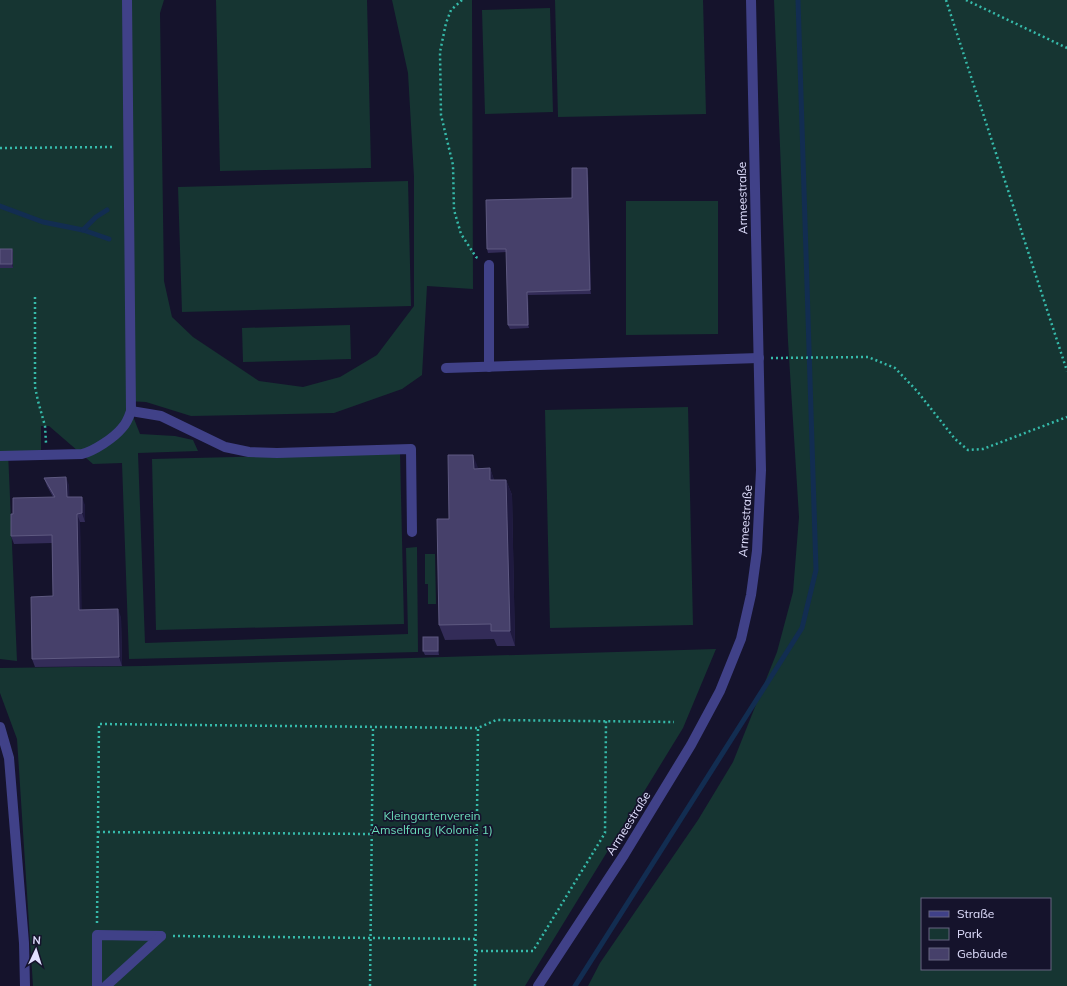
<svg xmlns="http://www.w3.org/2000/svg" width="1067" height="986" font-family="Mulish,sans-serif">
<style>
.green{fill:#163532;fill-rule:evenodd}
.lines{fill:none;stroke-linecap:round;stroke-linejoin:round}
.stream{stroke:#122d51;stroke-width:5}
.path{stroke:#36baaa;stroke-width:2.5;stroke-dasharray:2 3;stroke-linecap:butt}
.minor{stroke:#404188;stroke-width:10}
.wall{fill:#332c58}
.shaded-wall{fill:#1f1a3f}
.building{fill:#46406a;stroke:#5e5981}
.labels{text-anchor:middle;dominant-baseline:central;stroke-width:3.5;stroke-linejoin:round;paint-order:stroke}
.street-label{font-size:12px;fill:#e0dffe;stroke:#15132c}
.park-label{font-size:12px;fill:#6bddba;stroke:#15132c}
</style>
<rect width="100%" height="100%" fill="#15132c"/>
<g class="green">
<polygon points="0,0 164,0 160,13 164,281 172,317 193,337 259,381 303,387 340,377 377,355 414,306 414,177 408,73 392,0 472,0 473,289 427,286 422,375 402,389 334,413 191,416 146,402 127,401 140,434 175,436 193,440 198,451 138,453 145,643 408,634 406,548 417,547 418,652 129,659 122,463 93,464 49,426 41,426 41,451 8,451 17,661 0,659"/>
<polygon points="216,0 367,0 371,168 220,171"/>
<polygon points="555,0 703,0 706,114 558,117"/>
<path d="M 774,0 L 1067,0 L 1067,986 L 588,986 L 600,963 L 698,820 L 733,762 L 777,652 L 793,592 L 799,517 L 788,341 ZM 922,899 L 1050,899 L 1050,969 L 922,969 Z"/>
<polygon points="550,8 553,112 485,114 482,10"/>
<polygon points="408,181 411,306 182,312 178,187"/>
<polygon points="626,201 718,201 718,334 626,335"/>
<polygon points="350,325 351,359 243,362 242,328"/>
<polygon points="688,407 693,625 550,628 545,410"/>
<polygon points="400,453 404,624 156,630 152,459"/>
<polygon points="425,554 435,554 436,604 428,604 428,584 425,584"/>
<polygon points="716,649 683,728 525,986 33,986 17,739 0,693 0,668 144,666"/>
</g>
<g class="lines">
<g class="stream">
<polyline points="0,206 43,222 83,230 109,239"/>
<polyline points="83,230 96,217 107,210"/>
<polyline points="575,986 802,628 816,570 798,0"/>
</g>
<g class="path">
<polyline points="462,0 451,10 446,23 440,52 441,115 453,165 454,210 461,234 476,257 478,258"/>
<polyline points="946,0 1067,371"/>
<polyline points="966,0 1067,48"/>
<polyline points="0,148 115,147"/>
<polyline points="35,297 35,387 38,401 45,426 46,443"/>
<polyline points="771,358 868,357 895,368 917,391 955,439 968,450 983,449 1067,417"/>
<polyline points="98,832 372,834"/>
<polyline points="97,923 99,724 478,728 496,720 674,722"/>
<polyline points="173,936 476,939"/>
<polyline points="476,951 533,951 605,833 606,721"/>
<polyline points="370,986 373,727"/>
<polyline points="475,986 478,728"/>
</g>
<g class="minor">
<polyline points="489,367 489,265"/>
<polyline points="446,368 759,358"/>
<polyline points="131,411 161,416 225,447 249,452 277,453 411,449 412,532"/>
<path d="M 0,456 L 82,454 C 94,451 114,438 122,428 C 126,424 129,417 131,411 L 127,0"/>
<polyline points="0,727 9,758 24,943 25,986"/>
<polyline points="97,986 97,935 161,936"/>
<polyline points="106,986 161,936"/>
<polyline points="538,986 624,855 691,745 720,691 741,639 751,595 757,551 761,470 751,0"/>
</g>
</g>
<g class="wall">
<polygon points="587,168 588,172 591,294 528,295 529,328 510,329 508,325 507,252 488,253 487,249 572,198"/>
<polygon points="0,249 12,249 13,253 13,268 0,268"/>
<polygon points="478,468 490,468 494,480 506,480 512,495 515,646 497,646 494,639 445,640 439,625 449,519"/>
<polygon points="44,478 69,485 69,497 85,505 85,522 80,522 81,610 121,617 122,666 35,667 32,659 53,596 52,543 14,544 11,536 13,514 53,497 47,486"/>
<polygon points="439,641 439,655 425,655 423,651"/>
</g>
<g class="shaded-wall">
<polygon points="587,168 588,172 591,294 590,290"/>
<polygon points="12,249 13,253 13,268 12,264"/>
<polygon points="527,292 528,295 529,328 528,325"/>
<polygon points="473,455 479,470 474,469"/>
<polygon points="490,468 495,483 490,480"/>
<polygon points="66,477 69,485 70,505 67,497"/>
<polygon points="506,480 512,495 515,646 510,631"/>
<polygon points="82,497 85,505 85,522 82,513"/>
<polygon points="77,514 80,522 82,618 79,610"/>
<polygon points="118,609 121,617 122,666 119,657"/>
<polygon points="438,637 439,641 439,655 438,651"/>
</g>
<g class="building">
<polygon points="572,168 587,168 590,290 527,292 528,325 508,325 506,249 487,249 486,200 572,198"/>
<rect x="0" y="249" width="12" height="15"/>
<polygon points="448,455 473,455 474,469 490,468 490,480 506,480 510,631 491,631 491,624 439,625 437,519 449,519"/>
<polygon points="66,477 67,497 82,497 82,513 77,514 79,610 118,609 119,657 32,659 31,597 53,596 52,535 11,536 11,514 13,514 13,498 55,497 44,478"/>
<rect x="423" y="637" width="15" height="14"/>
</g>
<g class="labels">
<g class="street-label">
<text transform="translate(742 198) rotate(-91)">Armeestraße</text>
<text transform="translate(745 521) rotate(-86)">Armeestraße</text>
<text transform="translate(628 823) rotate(-58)">Armeestraße</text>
</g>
<g class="park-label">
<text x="432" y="815">Kleingartenverein<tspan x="432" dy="14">Amselfang (Kolonie 1)</tspan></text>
</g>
</g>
<rect x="921" y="898" width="130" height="72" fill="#15132c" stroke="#666580"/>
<rect x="929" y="911" width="20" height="6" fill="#404188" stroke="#666580"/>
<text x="957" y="918" font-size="12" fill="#e0dffe">Straße</text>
<rect x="929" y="928" width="20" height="12" fill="#163532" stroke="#666580"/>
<text x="957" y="938" font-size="12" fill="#e0dffe">Park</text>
<rect x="929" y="948" width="20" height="12" fill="#46406a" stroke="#666580"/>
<text x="957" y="958" font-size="12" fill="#e0dffe">Gebäude</text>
<g transform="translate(36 950) rotate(4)" stroke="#15132c" stroke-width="3" paint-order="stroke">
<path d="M0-3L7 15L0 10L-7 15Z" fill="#e0dffe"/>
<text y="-6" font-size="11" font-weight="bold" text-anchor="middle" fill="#e0dffe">N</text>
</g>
</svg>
